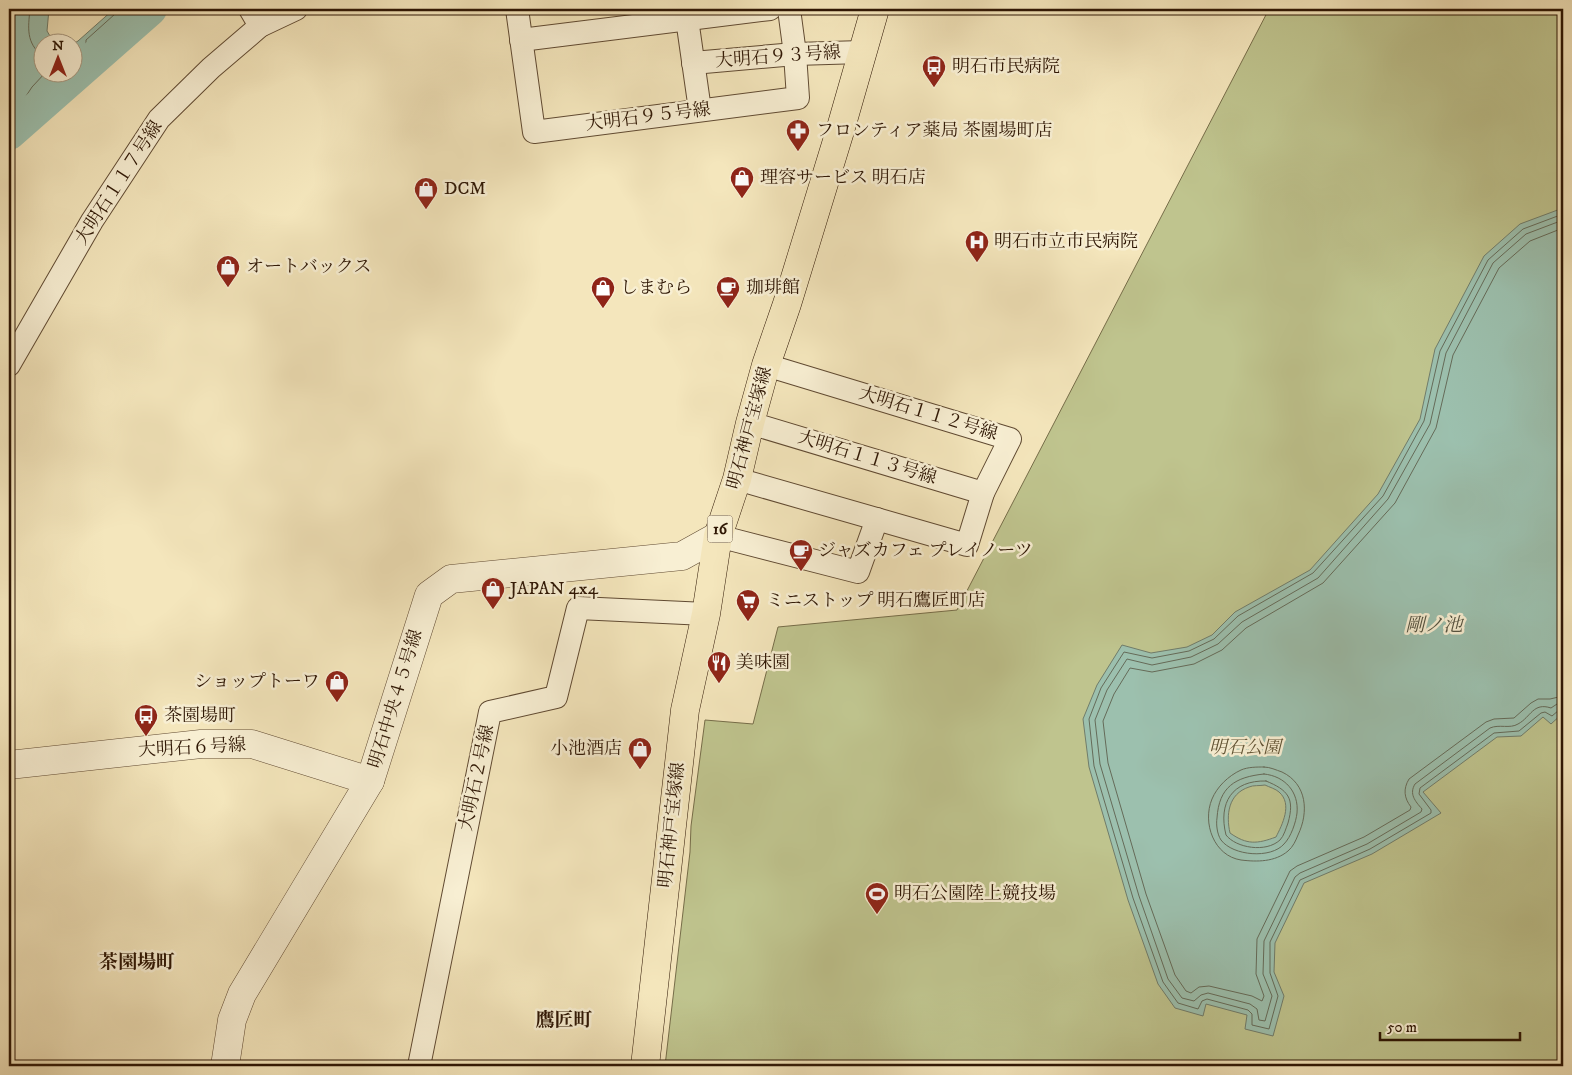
<svg xmlns="http://www.w3.org/2000/svg" width="1572" height="1075" font-family="'IM FELL DW Pica','Noto Serif JP',serif">
<style>
.green{fill:#bfc48e;stroke:#766d49}
.water{fill:#9cc0ae;stroke:#707c6a;fill-rule:evenodd}
.lines{fill:none;stroke-linecap:round;stroke-linejoin:round}
.shore{stroke:#656b59;stroke-width:1}
.river{stroke:#9cc0ae;stroke-width:34}
.minor-casing{stroke:#604a32;stroke-width:24}
.tertiary-casing{stroke:#604a32;stroke-width:29}
.primary-casing{stroke:#2e1604;stroke-width:29}
.minor{stroke:#f8efd3;stroke-width:22}
.tertiary{stroke:#f8efd3;stroke-width:28}
.primary{stroke:#f4e6bc;stroke-width:28}
.labels{text-anchor:middle;dominant-baseline:central;stroke-width:5;stroke-linejoin:round;paint-order:stroke}
.shield{fill:#f8efd3;stroke:#6b5742;stroke-width:1}
.shield-label{font-size:16px;font-weight:bold;fill:#2e1604}
.street-label{font-size:18px;fill:#2e1604;stroke:#f8efd3}
.poi-label{font-size:18px;fill:#2e1604;stroke:#f8efd3;text-anchor:start}
.park-label{font-size:18px;font-style:italic;fill:#615334;stroke:#f8efd3}
.water-label{font-size:19px;font-style:italic;fill:#545240;stroke:#f8efd3}
.neighbourhood-label{font-size:19px;font-weight:bold;fill:#2e1604;stroke:#f8efd3}
</style>
<rect width="100%" height="100%" fill="#f4e6bc"/>
<filter id="stains"><feTurbulence type="fractalNoise" baseFrequency=".004" numOctaves="4"/><feColorMatrix values="0 0 0 0 .2 0 0 0 0 .09 0 0 0 0 .02 0 0 0 .5 -.17"/></filter>
<radialGradient id="worn" r=".72"><stop offset=".6" stop-color="#630" stop-opacity="0"/><stop offset="1" stop-color="#630" stop-opacity=".3"/></radialGradient>
<polygon class="green" points="1269,9 1563,9 1563,1066 665,1066 690,852 691,826 705,720 753,724 778,627 957,610"/>
<g class="water">
<polygon points="9,9 49,9 47,31 53,41 58,42 42,42 42,72 71,73 47,98 9,157"/>
<path d="M 114,9 L 170,9 C 147,19 104,35 87,52 C 81,57 77,65 73,71 L 73,44 L 78,41 Z"/>
<path d="M 1563,208 L 1563,713 L 1551,724 L 1543,717 L 1521,736 L 1497,737 L 1423,792 L 1441,813 L 1372,854 L 1304,883 L 1275,943 L 1274,972 L 1284,996 L 1273,1036 L 1245,1029 L 1247,1015 L 1206,1004 L 1203,1016 L 1175,1008 L 1158,984 L 1128,900 L 1089,767 L 1083,719 L 1097,685 L 1122,645 L 1151,653 L 1187,647 L 1212,635 L 1235,612 L 1310,570 L 1378,494 L 1420,419 L 1435,349 L 1484,256 L 1520,224 ZM 1265,785 C 1269,787 1276,789 1279,792 C 1293,804 1282,825 1276,837 C 1257,844 1247,845 1230,833 C 1226,815 1228,794 1249,787 C 1253,785 1260,786 1265,785 Z"/>
</g>
<g class="lines">
<g class="shore">
<path d="M 30,9 C 28,29 26,42 42,56"/>
<polyline points="117,9 115,14 86,40 86,44 89,44 116,28 158,9"/>
<polyline points="9,122 32,87 46,72"/>
<polyline points="9,136 38,91 57,72"/>
<polyline points="9,147 43,95 65,72"/>
<polyline points="1563,214 1523,229 1488,260 1440,351 1424,421 1383,496 1313,573 1238,616 1214,639 1189,651 1152,658 1124,652 1101,688 1089,719 1094,766 1133,898 1163,982 1178,1003 1198,1009 1202,1001 1207,999 1248,1010 1252,1014 1252,1025 1269,1029 1278,996 1270,973 1270,942 1300,880 1370,849 1431,813 1431,810 1419,794 1420,788 1494,733 1519,731 1541,713 1545,712 1552,716 1559,710 1563,710"/>
<path d="M 1563,220 L 1526,234 L 1493,263 L 1446,353 L 1430,424 L 1388,499 L 1318,578 L 1242,622 L 1218,644 L 1191,657 L 1152,665 L 1127,659 L 1107,690 L 1095,720 L 1100,764 L 1139,896 L 1168,979 L 1182,998 L 1194,1001 L 1201,995 L 1208,993 L 1250,1004 L 1257,1009 L 1259,1020 L 1265,1021 L 1272,996 L 1263,974 L 1264,941 L 1295,877 L 1300,873 L 1367,844 L 1421,812 L 1422,809 C 1415,801 1409,794 1415,784 L 1490,728 C 1499,724 1510,729 1518,724 C 1531,717 1533,702 1551,708 L 1557,704 L 1563,703"/>
<path d="M 1563,228 L 1530,241 L 1499,268 L 1453,355 L 1436,428 L 1395,503 L 1323,583 L 1246,628 L 1222,650 L 1194,664 L 1152,672 L 1130,668 L 1114,694 L 1103,721 L 1108,763 L 1146,894 L 1175,975 L 1186,991 L 1191,993 L 1199,987 L 1209,986 L 1252,996 L 1262,1001 L 1264,996 L 1256,974 L 1257,939 L 1290,871 L 1297,866 L 1364,837 L 1410,810 L 1411,807 C 1404,798 1403,789 1409,779 L 1486,722 L 1494,719 L 1514,718 L 1531,703 L 1538,699 L 1550,699 L 1563,696"/>
<path d="M 1264,767 C 1270,767 1276,770 1282,772 C 1307,784 1309,812 1298,835 C 1296,840 1293,847 1288,851 C 1275,862 1257,862 1241,860 C 1214,856 1202,823 1212,799 C 1217,787 1228,776 1241,770 C 1248,767 1256,767 1264,767 Z"/>
<path d="M 1264,774 C 1285,776 1299,792 1297,813 C 1296,822 1291,837 1284,844 C 1271,859 1233,856 1221,840 C 1217,834 1216,824 1217,818 C 1219,787 1235,777 1264,774 Z"/>
<path d="M 1266,781 C 1288,790 1295,798 1288,823 C 1286,828 1284,836 1280,840 C 1266,853 1236,848 1226,835 C 1218,803 1232,780 1266,781 Z"/>
</g>
<polyline class="river" points="9,133 150,9"/>
<g class="minor-casing">
<g id="minor">
<polyline points="250,9 260,26"/>
<polyline points="517,9 534,132 798,98 795,54 789,9"/>
<polyline points="687,19 700,110"/>
<polyline points="521,40 770,9"/>
<polyline points="693,63 795,54 862,52"/>
<polyline points="9,365 92,221 159,119 211,68 260,26 296,9"/>
<polyline points="750,423 983,493"/>
<polyline points="737,479 967,545 983,493 1010,439 766,365"/>
<polyline points="718,536 858,572 877,519"/>
<polyline points="419,1066 490,712 556,697 578,608 706,614"/>
</g>
</g>
<g class="tertiary-casing">
<g id="tertiary">
<polyline points="9,765 201,744 252,744 370,781"/>
<polyline points="225,1066 232,1020 242,994 370,781 429,595 451,579 682,556 718,536"/>
</g>
</g>
<g class="primary-casing">
<polyline id="primary" points="645,1066 685,710 706,614 718,536 737,479 750,423 766,365 787,304 840,131 875,9"/>
</g>
<use href="#minor" class="minor"/>
<use href="#tertiary" class="tertiary"/>
<use href="#primary" class="primary"/>
</g>
<defs>
<g id="bus-pin" transform="scale(1.25)"><path d="M0 17L-7.5 6A9.5 9.5 0 1 1 7.5 6Z" fill="#8f2418" stroke="#f8efd3"/><path d="M-5-6H5V4H4V6H2V4H-2V6H-4V4H-5ZM-3.5-4V0h7V-4ZM-3.5 1.2v1.5H-2V1.2ZM2 1.2v1.5H3.5V1.2Z" fill="#fff"/></g>
<g id="pharmacy-pin" transform="scale(1.25)"><path d="M0 17L-7.5 6A9.5 9.5 0 1 1 7.5 6Z" fill="#8f2418" stroke="#f8efd3"/><path d="M-2-6h4v4h4v4h-4v4h-4v-4h-4v-4h4Z" fill="#fff"/></g>
<g id="shop-pin" transform="scale(1.25)"><path d="M0 17L-7.5 6A9.5 9.5 0 1 1 7.5 6Z" fill="#8f2418" stroke="#f8efd3"/><path d="M-5-2.5h2.3a2.7 3.5 0 0 1 5.4 0H5L5.5 6h-11ZM-1.5-2.5h3a1.5 2.3 0 0 0-3 0Z" fill="#fff"/></g>
<g id="hospital-pin" transform="scale(1.25)"><path d="M0 17L-7.5 6A9.5 9.5 0 1 1 7.5 6Z" fill="#8f2418" stroke="#f8efd3"/><path d="M-5-5h3v3.5h4V-5h3V5h-3V1.5h-4V5h-3Z" fill="#fff"/></g>
<g id="cafe-pin" transform="scale(1.25)"><path d="M0 17L-7.5 6A9.5 9.5 0 1 1 7.5 6Z" fill="#8f2418" stroke="#f8efd3"/><path d="M-5.5-4.5H6V0H3Q3 3.5 0 3.5H-2.5Q-5.5 3.5-5.5 0ZM3-3.2v2h1.7v-2ZM-6 4.5H4V6H-6Z" fill="#fff"/></g>
<g id="supermarket-pin" transform="scale(1.25)"><path d="M0 17L-7.5 6A9.5 9.5 0 1 1 7.5 6Z" fill="#8f2418" stroke="#f8efd3"/><path d="M-6-5.5h2.5l.6 2H6L4.5 2H-2.5L-4.4-4H-6ZM-1.5 3.2a1.3 1.3 0 1 0 .1 0ZM3 3.2a1.3 1.3 0 1 0 .1 0Z" fill="#fff"/></g>
<g id="restaurant-pin" transform="scale(1.25)"><path d="M0 17L-7.5 6A9.5 9.5 0 1 1 7.5 6Z" fill="#8f2418" stroke="#f8efd3"/><path d="M-5-6h1v4h1v-4h1v4h1v-4h1v5L-1.5 .5V6h-2V.5L-5-1ZM5-6V6H3V1.5H1.5Q1.5-4 5-6Z" fill="#fff"/></g>
<g id="stadium-pin" transform="scale(1.25)"><path d="M0 17L-7.5 6A9.5 9.5 0 1 1 7.5 6Z" fill="#8f2418" stroke="#f8efd3"/><path d="M0-5a6.5 5 0 1 0 0 10a6.5 5 0 1 0 0-10ZM-3.5-1.8h7v3.6h-7Z" fill="#fff"/></g>
</defs>
<g fill-rule="evenodd">
<use href="#bus-pin" x="934" y="67"/>
<use href="#pharmacy-pin" x="798" y="131"/>
<use href="#shop-pin" x="742" y="178"/>
<use href="#shop-pin" x="426" y="189"/>
<use href="#hospital-pin" x="977" y="242"/>
<use href="#shop-pin" x="228" y="267"/>
<use href="#shop-pin" x="603" y="288"/>
<use href="#cafe-pin" x="728" y="288"/>
<use href="#cafe-pin" x="801" y="551"/>
<use href="#shop-pin" x="493" y="589"/>
<use href="#supermarket-pin" x="748" y="601"/>
<use href="#restaurant-pin" x="719" y="663"/>
<use href="#shop-pin" x="337" y="682"/>
<use href="#bus-pin" x="146" y="716"/>
<use href="#shop-pin" x="640" y="749"/>
<use href="#stadium-pin" x="877" y="894"/>
</g>
<g class="labels">
<rect class="shield" x="707.5" y="515.5" width="25" height="27" rx="4"/>
<g class="shield-label">
<text x="720" y="529">16</text>
</g>
<g class="street-label">
<text transform="translate(778 57) rotate(-4)">大明石９３号線</text>
<text transform="translate(648 117) rotate(-7)">大明石９５号線</text>
<text transform="translate(119 183) rotate(-57)">大明石１１７号線</text>
<text transform="translate(928 414) rotate(17)">大明石１１２号線</text>
<text transform="translate(750 428) rotate(-75)">明石神戸宝塚線</text>
<text transform="translate(867 458) rotate(17)">大明石１１３号線</text>
<text transform="translate(396 699) rotate(-73)">明石中央４５号線</text>
<text transform="translate(192 748) rotate(-3)">大明石６号線</text>
<text transform="translate(477 778) rotate(-78)">大明石２号線</text>
<text transform="translate(672 825) rotate(-84)">明石神戸宝塚線</text>
</g>
<g class="poi-label">
<text x="952" y="67">明石市民病院</text>
<text x="816" y="131">フロンティア薬局 茶園場町店</text>
<text x="760" y="178">理容サービス 明石店</text>
<text x="444" y="189">DCM</text>
<text x="994" y="242">明石市立市民病院</text>
<text x="246" y="267">オートバックス</text>
<text x="620" y="288">しまむら</text>
<text x="746" y="288">珈琲館</text>
<text x="818" y="551">ジャズカフェ プレイノーツ</text>
<text x="510" y="589">JAPAN 4x4</text>
<text x="766" y="601">ミニストップ 明石鷹匠町店</text>
<text x="736" y="663">美味園</text>
<text x="320" y="682" text-anchor="end">ショップトーワ</text>
<text x="164" y="716">茶園場町</text>
<text x="622" y="749" text-anchor="end">小池酒店</text>
<text x="894" y="894">明石公園陸上競技場</text>
</g>
<g class="park-label">
<text x="1245" y="748">明石公園</text>
</g>
<g class="water-label">
<text x="1434" y="625">剛ノ池</text>
</g>
<g class="neighbourhood-label">
<text x="137" y="962">茶園場町</text>
<text x="564" y="1020">鷹匠町</text>
</g>
</g>
<rect width="1572" height="1075" fill="none" stroke="#f4e6bc" stroke-width="30"/>
<rect x="10" y="10" width="1552" height="1055" fill="none" stroke="#2e1604" stroke-width="2.5"/>
<rect x="15" y="15" width="1542" height="1045" fill="none" stroke="#2e1604"/>
<g transform="translate(58 58)"><circle r="24" fill="#f8efd3" stroke="#a79880"/>
<path d="M0-4L9 19L0 12L-9 19Z" fill="#8f2418"/>
<text y="-8" font-size="14" font-weight="bold" text-anchor="middle" fill="#2e1604">N</text>
</g>
<path d="M1380 1032v8h140v-8" fill="none" stroke="#2e1604" stroke-width="2.5"/>
<text x="1387" y="1032" font-size="15" fill="#2e1604" stroke="#f8efd3" stroke-width="4" paint-order="stroke">50 m</text>
<rect width="100%" height="100%" filter="url(#stains)"/>
<rect width="100%" height="100%" fill="url(#worn)"/>
</svg>
